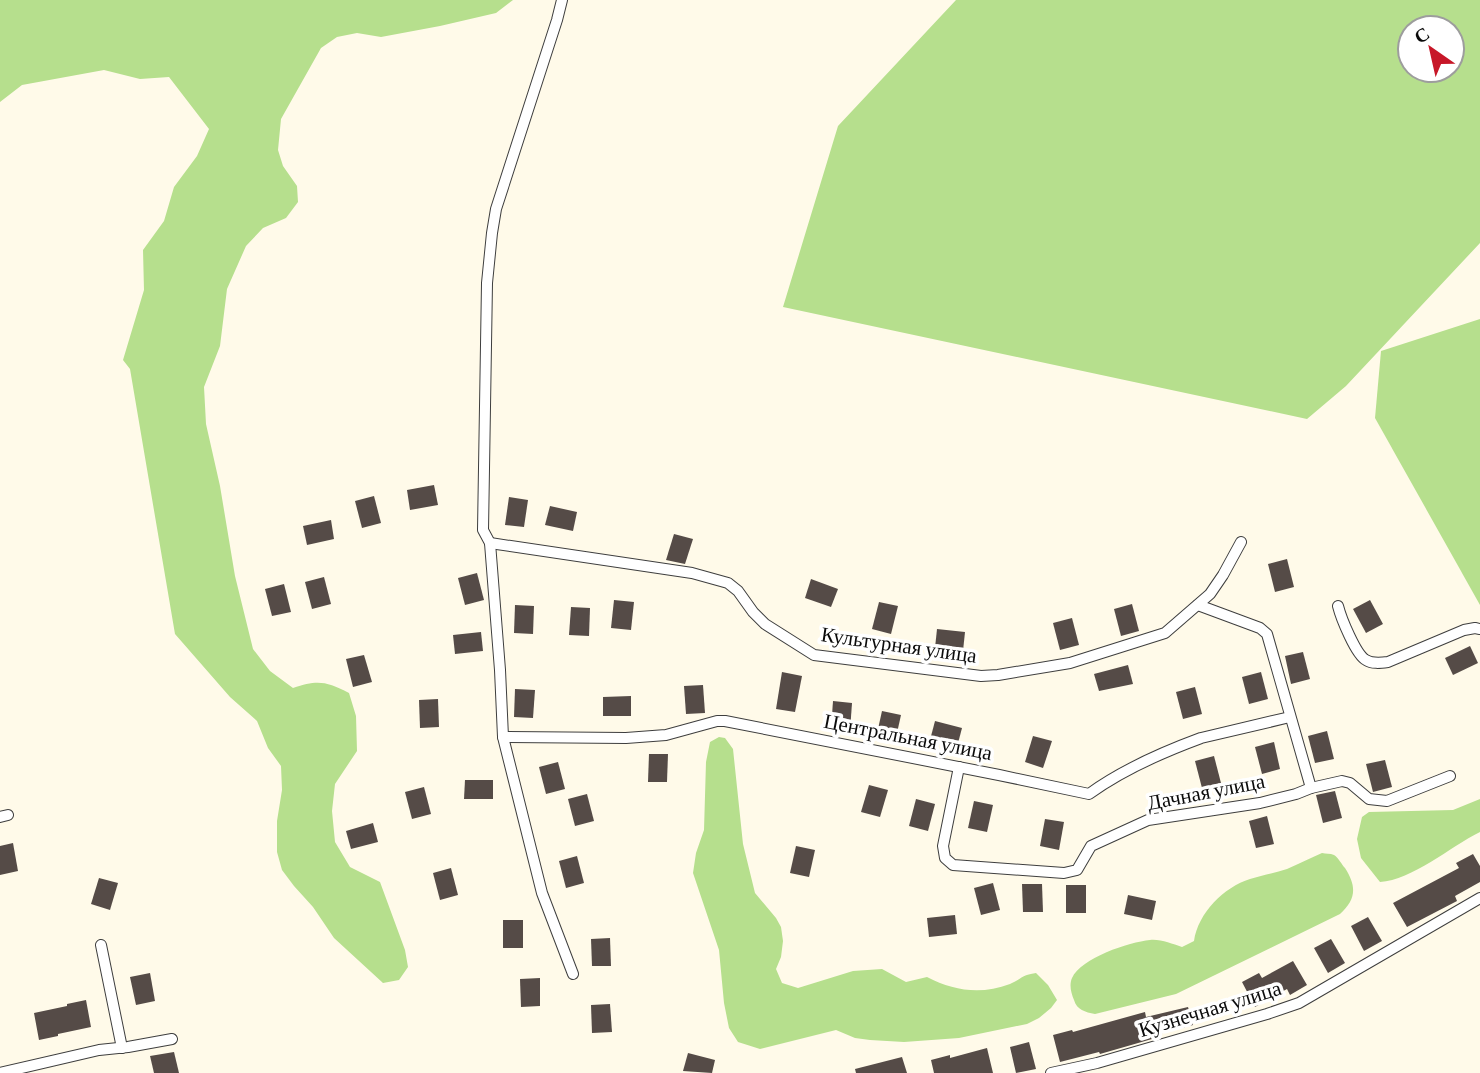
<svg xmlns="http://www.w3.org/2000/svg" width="1480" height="1073" font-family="'Crimson Pro',serif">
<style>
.forest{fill:#b6df8d;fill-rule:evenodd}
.building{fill:#554b47}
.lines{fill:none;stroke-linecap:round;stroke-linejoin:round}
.minor-casing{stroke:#3e3e3e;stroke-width:12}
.minor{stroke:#fff;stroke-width:10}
.labels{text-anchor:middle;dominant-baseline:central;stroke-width:7;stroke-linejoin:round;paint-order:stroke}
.street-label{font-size:21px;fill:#0b0b0b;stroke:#fff}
</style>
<rect width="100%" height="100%" fill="#fffae9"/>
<g class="forest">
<path d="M 0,0 L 513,0 L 496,13 L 440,26 L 381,37 L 357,33 L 337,37 L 321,48 L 281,119 L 278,150 L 283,166 L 297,186 L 298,202 L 286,218 L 263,228 L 246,246 L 227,289 L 220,346 L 204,387 L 206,424 L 220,486 L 235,576 L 253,649 L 270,671 L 293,688 C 317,680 326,681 349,693 L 356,716 L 357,751 L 335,784 L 332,811 L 335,842 L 350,867 L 380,882 L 405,950 L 408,967 L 399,980 L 383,983 L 334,938 L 313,907 L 294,886 L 282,870 L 277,852 L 277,821 L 282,790 L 281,766 L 268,748 L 257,721 L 230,697 L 175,634 L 130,369 L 123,360 L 144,290 L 143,250 L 164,221 L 174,187 L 197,156 L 209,129 L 169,77 L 140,79 L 104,70 L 22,85 L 0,102 Z"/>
<path d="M 956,0 L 1480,0 L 1480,243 L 1346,386 L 1307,419 L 783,307 L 838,126 ZM 1410,28 L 1452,28 L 1452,70 L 1410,70 Z"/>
<polygon points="1480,319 1480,605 1375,418 1381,351"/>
<path d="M 719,737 L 725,738 L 733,749 L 743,844 L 755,893 L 776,918 L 781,927 L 783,941 L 781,957 L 776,969 L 782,983 L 798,988 L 853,971 L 882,969 L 906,982 L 927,977 C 954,991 981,995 1010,984 C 1022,979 1021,975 1036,973 L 1048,985 L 1057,1000 L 1051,1008 L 1039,1018 L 1027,1024 L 959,1038 L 904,1042 L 870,1040 L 855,1038 L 836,1030 L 760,1049 L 738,1042 L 729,1028 L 724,1003 L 719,950 L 693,873 L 696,853 L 704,830 L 706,762 L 710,742 Z"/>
<path d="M 1480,799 L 1480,832 C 1450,847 1412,880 1380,882 L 1361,858 L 1357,839 L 1362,817 L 1369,812 L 1453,810 Z"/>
<path d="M 1322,853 C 1326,854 1330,853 1334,855 C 1338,857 1342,865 1345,868 C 1357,887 1356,899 1340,914 L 1176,994 L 1095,1014 C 1085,1012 1077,1010 1074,1000 C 1071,993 1069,985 1072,978 C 1081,958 1129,942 1150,940 C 1161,939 1172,944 1182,947 L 1194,941 C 1198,913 1224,887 1250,879 C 1262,875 1275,873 1287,869 C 1299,864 1310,858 1322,853 Z"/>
</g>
<g class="building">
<polygon points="434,485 438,505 410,510 407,490"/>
<polygon points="374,496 381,523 362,528 355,501"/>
<polygon points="509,497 528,500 524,527 505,525"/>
<polygon points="550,506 577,512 573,531 545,525"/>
<polygon points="331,520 334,539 307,545 303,526"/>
<polygon points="674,534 693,539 685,564 666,560"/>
<polygon points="1287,559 1294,587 1275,592 1268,564"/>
<polygon points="477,573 484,600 465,605 458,578"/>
<polygon points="324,577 331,604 312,609 305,582"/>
<polygon points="811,579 838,589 831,607 805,598"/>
<polygon points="284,584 291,612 272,616 265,589"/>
<polygon points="614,600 634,602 631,630 611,628"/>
<polygon points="1370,600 1383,624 1366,633 1353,609"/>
<polygon points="879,602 898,606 891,634 872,629"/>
<polygon points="1132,604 1139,631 1121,636 1114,609"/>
<polygon points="515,605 534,606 533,634 514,633"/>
<polygon points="571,607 590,608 589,636 569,635"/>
<polygon points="1072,618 1079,645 1060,650 1053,623"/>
<polygon points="937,629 965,632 963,651 935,648"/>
<polygon points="481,632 483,651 455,654 453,635"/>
<polygon points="1470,646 1478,663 1453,675 1445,658"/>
<polygon points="1303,652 1310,679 1291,684 1285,656"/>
<polygon points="364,655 372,682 353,687 346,659"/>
<polygon points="1128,665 1133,684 1099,691 1094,674"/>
<polygon points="782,672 802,676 795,712 776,709"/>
<polygon points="1261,672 1268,699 1249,704 1242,677"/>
<polygon points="703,685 705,713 686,714 684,686"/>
<polygon points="1195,687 1202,714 1183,719 1176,692"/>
<polygon points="515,689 535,690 533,718 514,717"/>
<polygon points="631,696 631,716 603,716 603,697"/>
<polygon points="438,699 439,727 420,728 419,700"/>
<polygon points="833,701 852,703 850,731 831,729"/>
<polygon points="882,711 901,715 895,742 876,738"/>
<polygon points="935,721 962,728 957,747 930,740"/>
<polygon points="1327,731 1334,759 1315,763 1308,736"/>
<polygon points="1033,736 1052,741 1043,768 1025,762"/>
<polygon points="1274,742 1280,769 1262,774 1255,747"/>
<polygon points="649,754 668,754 667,782 648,782"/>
<polygon points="1214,756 1221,783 1202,788 1195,761"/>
<polygon points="1385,760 1392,787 1373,792 1366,764"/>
<polygon points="558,762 565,789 546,794 539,767"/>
<polygon points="465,780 493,780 493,799 464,799"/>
<polygon points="869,785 888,790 880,817 861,812"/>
<polygon points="424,787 431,814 412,819 405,792"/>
<polygon points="1335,791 1342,818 1323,823 1316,795"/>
<polygon points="587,794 594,821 575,826 568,799"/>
<polygon points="916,799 935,804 928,831 909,826"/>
<polygon points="974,801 993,805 987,832 968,828"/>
<polygon points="1267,816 1274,844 1256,848 1249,821"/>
<polygon points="1045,819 1064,822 1059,850 1040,846"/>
<polygon points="373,823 378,842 351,849 346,831"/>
<polygon points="13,843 18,871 0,875 0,846"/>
<polygon points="796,846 815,850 809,877 790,873"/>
<polygon points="1473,854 1480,866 1480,882 1455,896 1457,901 1407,927 1393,903 1459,868 1456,863"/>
<polygon points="577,856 584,883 566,888 559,861"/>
<polygon points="451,868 458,895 440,900 433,873"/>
<polygon points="99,878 118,883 110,910 91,904"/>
<polygon points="993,883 1000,910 981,915 974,888"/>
<polygon points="1022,884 1042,884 1043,912 1023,912"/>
<rect x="1066" y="885" width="20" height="28"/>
<polygon points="1128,895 1156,901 1152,920 1124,914"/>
<polygon points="955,915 957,934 929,937 927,918"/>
<polygon points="1368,917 1382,941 1364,951 1351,926"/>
<rect x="503" y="920" width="20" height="28"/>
<polygon points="610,938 611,966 592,966 591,939"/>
<polygon points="1331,939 1345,963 1328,973 1314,948"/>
<polygon points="1293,961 1307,985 1290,995 1287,989 1255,1007 1242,982 1259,973 1262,978"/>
<polygon points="150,973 155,1001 136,1005 130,977"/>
<polygon points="540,978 540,1006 521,1007 520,979"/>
<polygon points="86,1000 91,1027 58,1034 58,1036 39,1040 34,1013 67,1006 67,1004"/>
<polygon points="610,1004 612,1032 592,1033 591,1005"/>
<polygon points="1188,1007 1193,1025 1151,1036 1152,1039 1100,1054 1099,1052 1060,1062 1053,1035 1072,1030 1073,1032 1145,1012 1146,1017"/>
<polygon points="1029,1042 1036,1069 1016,1073 1010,1047"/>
<polygon points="987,1048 993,1073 934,1073 931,1060 950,1055 950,1058"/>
<polygon points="174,1052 179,1073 154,1073 150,1056"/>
<polygon points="688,1053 715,1060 712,1073 683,1071"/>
<polygon points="902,1057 907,1073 856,1073 855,1069"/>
</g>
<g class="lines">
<g class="minor-casing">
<g id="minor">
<polyline points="562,0 557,20 496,209 492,233 487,283 483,530 490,543 500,670 503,737 542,893 573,974"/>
<polyline points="490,543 692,573 728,583 738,591 753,612 765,624 814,655 981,676 998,675 1070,663 1165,633 1210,594 1223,575 1241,542"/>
<polyline points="1198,605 1260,628 1267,634 1311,788"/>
<path d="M 1338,606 C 1341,618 1356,655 1366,660 C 1372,664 1380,663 1388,662 L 1464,630 L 1475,628 L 1480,629"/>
<path d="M 503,737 L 626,738 L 666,735 L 717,721 L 725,721 L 999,775 L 1089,794 C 1122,770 1163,752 1201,738 L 1290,717"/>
<polyline points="959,767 943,846 945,858 953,865 1064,873 1077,870 1091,846 1148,820 1260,803 1296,794 1311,788 1342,781 1350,783 1369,799 1387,801 1450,776"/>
<polyline points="0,817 8,815"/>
<polyline points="101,945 122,1048"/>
<polyline points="0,1073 99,1050 128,1047 172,1039"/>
<polyline points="1051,1073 1097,1063 1267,1014 1299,1003 1480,898"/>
</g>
</g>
<use href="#minor" class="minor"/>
</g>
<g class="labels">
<g class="street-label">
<text transform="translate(899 645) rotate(8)">Культурная улица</text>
<text transform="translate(908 737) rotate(11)">Центральная улица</text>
<text transform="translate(1206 792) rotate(-11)">Дачная улица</text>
<text transform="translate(1210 1009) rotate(-17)">Кузнечная улица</text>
</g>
</g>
<g transform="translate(1431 49) rotate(326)"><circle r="33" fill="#ffffff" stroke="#9d9d9d" stroke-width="2"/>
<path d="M0-5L12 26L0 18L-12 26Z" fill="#c71728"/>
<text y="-10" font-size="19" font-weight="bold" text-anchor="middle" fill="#0b0b0b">С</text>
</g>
</svg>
